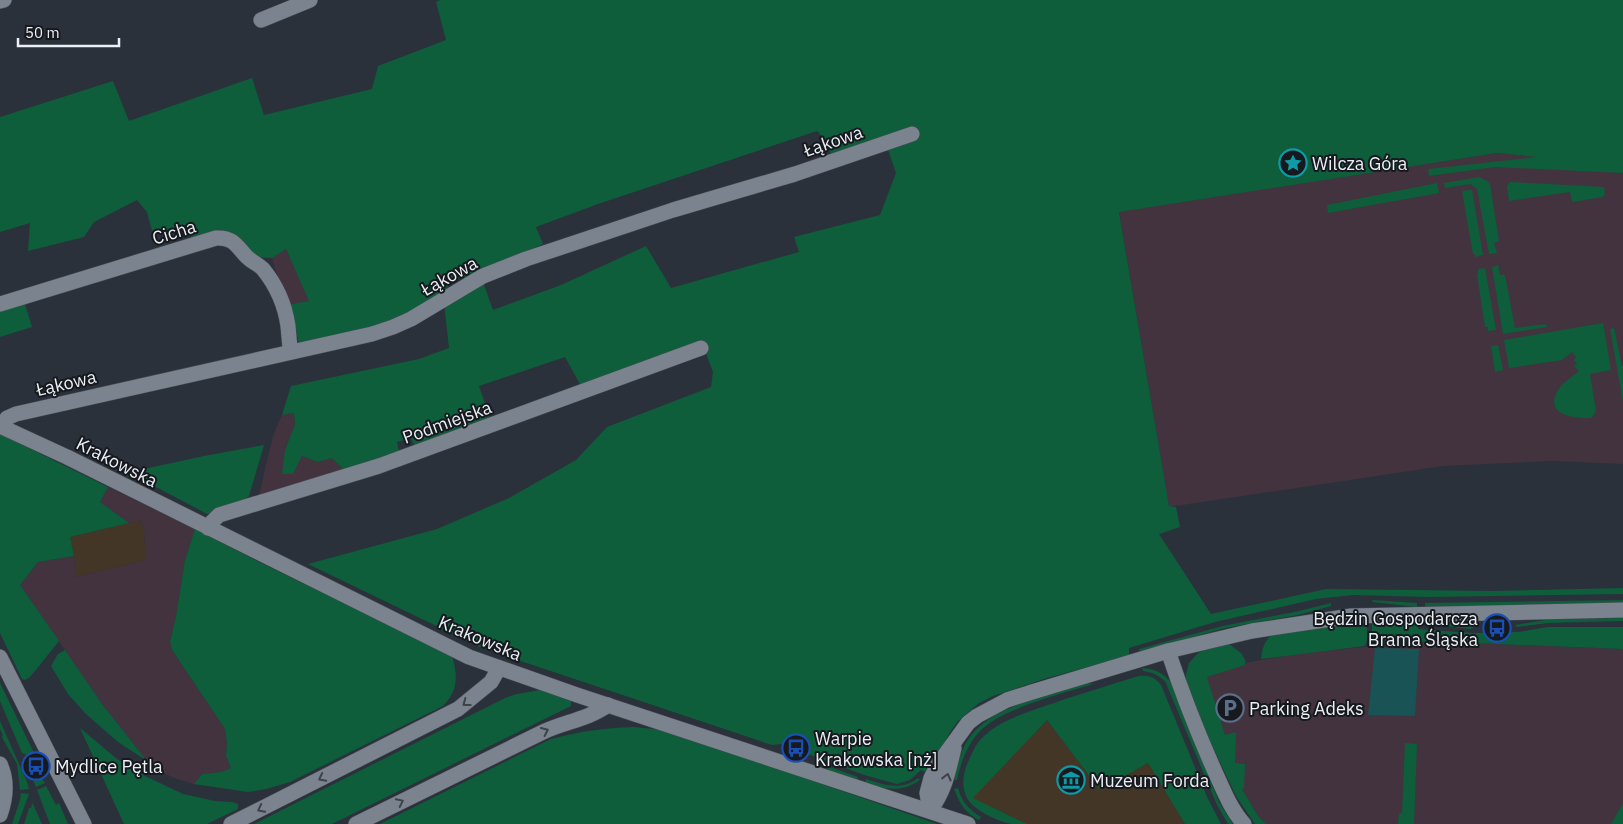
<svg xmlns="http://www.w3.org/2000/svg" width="1623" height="824" font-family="'IBM Plex Sans',sans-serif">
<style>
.commercial{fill:#433627}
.industrial{fill:#42333f}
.green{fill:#0e5e3b}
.water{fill:#1a5355}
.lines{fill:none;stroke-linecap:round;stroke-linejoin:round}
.minor-casing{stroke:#474c55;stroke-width:16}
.minor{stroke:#7b838e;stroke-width:15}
.oneway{stroke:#3e434a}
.labels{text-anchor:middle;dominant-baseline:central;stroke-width:4;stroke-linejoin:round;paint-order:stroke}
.street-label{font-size:18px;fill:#ebeff6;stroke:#16191d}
.poi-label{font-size:18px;fill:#ebeff6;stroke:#16191d;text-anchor:start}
</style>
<rect width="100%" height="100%" fill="#2a313b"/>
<g class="commercial">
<polygon points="141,520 144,531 146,560 76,577 74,556 70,537"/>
<polygon points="1047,720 1100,790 1148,763 1185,824 1027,824 972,798"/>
</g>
<g class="industrial">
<polygon points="1497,153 1623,162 1623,464 1554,461 1443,466 1169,507 1119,211"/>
<polygon points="286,249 310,301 291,304 276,272 272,258"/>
<polygon points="294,413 295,424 285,450 293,473 302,456 318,462 332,458 345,471 259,495 273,436 282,415"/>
<polygon points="108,487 195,529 185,560 176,616 170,642 172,650 225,729 227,744 226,756 231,768 221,772 202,774 194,784 174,778 160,771 147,761 102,704 20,585 38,562 74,556 76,577 146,560 144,531 141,520 129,523 100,502"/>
<polygon points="1421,641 1623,649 1623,803 1611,824 1266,824 1258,816 1242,789 1204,670 1297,654"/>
</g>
<g class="green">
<polygon points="440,0 1623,0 1623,173 1495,167 1429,176 1428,169 1538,157 1497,153 1119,212 1169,506 1176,507 1180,527 1159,534 1211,614 1326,589 1491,591 1623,588 1623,594 1429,597 1353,595 1316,599 1215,622 1129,648 1129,656 1047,678 993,696 979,703 958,721 950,732 928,774 921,770 910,780 897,784 864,775 781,744 772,745 482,648 308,564 437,529 509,498 576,460 607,427 711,387 713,372 702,343 581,386 565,357 479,386 490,418 416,450 411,438 397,442 400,455 345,471 332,458 318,462 302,456 293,474 282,474 285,450 295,424 294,413 282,415 291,386 419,359 449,348 444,303 483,282 493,310 561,285 646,246 671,288 799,252 794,237 880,215 896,173 885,141 833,159 823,137 817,131 598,204 536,227 543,244 471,279 459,278 413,314 395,322 299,345 291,304 309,301 286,249 272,258 250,257 239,239 228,232 194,241 187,231 175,229 152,231 147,212 137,200 94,222 84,237 28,251 30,223 0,232 0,117 113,81 129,121 252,78 264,115 372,89 378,66 446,40 436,2"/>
<polygon points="1479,177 1487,181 1490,184 1499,241 1494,243 1497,253 1489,254 1477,189 1471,184 1445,188 1444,183"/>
<polygon points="1510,182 1604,187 1605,194 1603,197 1572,202 1570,192 1509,201 1507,186"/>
<polygon points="1437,183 1439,193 1328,213 1327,205"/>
<polygon points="1470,190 1472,190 1483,255 1475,257 1475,254 1473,254 1462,191"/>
<polygon points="1498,265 1500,275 1505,275 1515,328 1546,324 1547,327 1503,334 1492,267"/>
<polygon points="1485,268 1496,330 1488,331 1488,327 1485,327 1477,274 1478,274 1478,269"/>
<polygon points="25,304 32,327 0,337 0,311"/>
<path d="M 1603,323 L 1611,370 L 1590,374 L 1596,411 L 1591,418 C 1574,419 1543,415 1558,390 C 1562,383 1572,377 1579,371 L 1574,366 L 1577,364 L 1574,360 L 1576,357 L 1572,352 L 1562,360 L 1509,368 L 1504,340 Z"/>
<polygon points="1614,328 1622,366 1623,366 1623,402 1610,329"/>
<polygon points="1498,345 1503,370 1495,372 1491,346"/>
<polygon points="0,434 108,487 100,502 129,523 70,537 74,556 38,562 20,585 59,641 30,677 25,680 22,679 0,633"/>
<polygon points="264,445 249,496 238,505 207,514 158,488 121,474 204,456"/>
<path d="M 195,529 L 257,561 L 452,656 C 458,676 458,691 443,706 L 290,782 L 266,789 L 248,792 L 194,784 L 202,774 L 221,772 L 231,768 L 226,756 L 227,744 L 225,729 L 172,650 L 170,642 L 176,616 L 185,560 Z"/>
<polygon points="1372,600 1417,603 1417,607 1373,602"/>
<polygon points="1623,600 1623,604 1425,607 1425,603"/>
<polygon points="1331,603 1331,606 1298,615 1225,628 1140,652 1139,649 1223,626 1299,611"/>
<polygon points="1623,618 1623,621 1548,623 1517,627 1515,625 1551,619"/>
<polygon points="1417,621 1418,629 1472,633 1518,632 1548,627 1623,627 1623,649 1421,641 1374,645 1372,641 1372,623"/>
<polygon points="1430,621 1475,626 1471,629 1426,624 1425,622"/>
<path d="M 1367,623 L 1367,640 L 1365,646 L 1261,659 C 1262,649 1264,641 1273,634 Z"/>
<polygon points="1229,644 1241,653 1246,662 1245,662 1245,665 1207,677 1225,735 1236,732 1235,763 1245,764 1244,788 1242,789 1258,816 1266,824 1255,824 1236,796 1208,737 1185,678 1189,663 1198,653 1204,650"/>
<polygon points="65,650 102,704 147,761 118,742 86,714 68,694 51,666 58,654"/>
<path d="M 1142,668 C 1155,669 1161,672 1170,681 L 1219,802 L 1233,824 L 1228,824 L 1217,805 L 1165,681 C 1158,675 1152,672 1143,671 Z"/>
<path d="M 1139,676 C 1148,675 1155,677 1161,685 L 1208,799 L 1221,824 L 1185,824 L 1148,763 L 1100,790 L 1047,720 L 973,798 L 1027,824 C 1023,824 1017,824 1012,824 C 999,822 973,810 967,798 C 961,786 963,773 968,762 C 972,754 975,745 981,739 C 998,721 1022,714 1045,706 C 1076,695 1107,686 1139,676 Z"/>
<polygon points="0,683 37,759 22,753 0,701"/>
<path d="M 1087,683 L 1094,684 C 1063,693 1001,709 980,731 C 967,745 961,762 957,780 L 954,780 C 957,764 961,748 972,734 C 995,706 1053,693 1087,683 Z"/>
<polygon points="540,690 571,700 571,706 332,824 254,824 505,698 517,694"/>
<polygon points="0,721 27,782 29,789 20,790 17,764 3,739 2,736 3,735 0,729"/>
<path d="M 634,727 L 664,730 L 712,746 L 937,824 L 380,824 L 551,739 C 581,731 603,728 634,727 Z"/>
<polygon points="80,728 117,759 147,777 183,794 215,801 232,802 238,804 238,809 207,824 124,824"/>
<polygon points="1405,743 1417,744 1414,824 1398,824 1399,813 1402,813"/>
<polygon points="24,758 35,762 37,768 35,770 39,779 42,779 45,783 36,787"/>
<polygon points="822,764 858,777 857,780 830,771"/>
<path d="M 918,778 L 920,780 C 902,793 886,789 865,783 L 866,779 C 884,785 902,791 918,778 Z"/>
<polygon points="46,786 56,805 59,803 68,824 50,824 37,790"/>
<path d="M 958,788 C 962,802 968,809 981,817 L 979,820 C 965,813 960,804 954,789 Z"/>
<polygon points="21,793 29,794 18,824 12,824 20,800"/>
<polygon points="32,803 33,804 42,824 24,824 29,808 31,808"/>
<polygon points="1623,803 1623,824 1611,824"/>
</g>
<polygon class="water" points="1375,648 1419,649 1415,716 1368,715"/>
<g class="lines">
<g class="minor-casing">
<g id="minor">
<polyline points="0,1 4,0"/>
<polyline points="261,20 310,0"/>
<polyline points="912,134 795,174 673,210 526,259 483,276 411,319 393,327 372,334 16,414 7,418 2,427 67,457 469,657 577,695 968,824"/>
<path d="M 0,304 L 216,238 C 234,237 237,247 247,257 C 252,262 258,264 263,269 C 276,285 285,305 288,326 C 289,335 289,343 291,352"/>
<polyline points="208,528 212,522 219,515 379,466 701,348"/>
<path d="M 1168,651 C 1182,693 1198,734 1216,774 C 1224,791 1231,810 1244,824"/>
<polyline points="0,657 84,824"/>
<path d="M 0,764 C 8,781 6,798 0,815"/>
<polyline points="930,811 927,793 931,778 939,763 968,723 977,716 1007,700 1032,692 1168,651 1252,631 1351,616 1623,610"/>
<path d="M 930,811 C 945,790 948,773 954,748"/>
<polyline points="231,824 458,709 491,682 499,668"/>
<path d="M 356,824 L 543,732 C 564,722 589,719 608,705"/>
</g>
</g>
<use href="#minor" class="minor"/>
</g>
<defs><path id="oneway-chevron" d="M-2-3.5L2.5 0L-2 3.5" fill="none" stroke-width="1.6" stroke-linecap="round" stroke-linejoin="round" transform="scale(1.25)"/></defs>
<g class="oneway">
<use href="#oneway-chevron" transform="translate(466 703) rotate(143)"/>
<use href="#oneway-chevron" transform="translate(545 731) rotate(-25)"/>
<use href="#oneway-chevron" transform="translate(947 777) rotate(-76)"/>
<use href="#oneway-chevron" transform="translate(322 778) rotate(153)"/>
<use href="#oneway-chevron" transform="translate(400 802) rotate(-26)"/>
<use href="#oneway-chevron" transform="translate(261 809) rotate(153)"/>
</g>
<defs>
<g id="sight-ring" transform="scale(1.4375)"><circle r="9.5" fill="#16191d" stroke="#0f9aa8" stroke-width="1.5"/><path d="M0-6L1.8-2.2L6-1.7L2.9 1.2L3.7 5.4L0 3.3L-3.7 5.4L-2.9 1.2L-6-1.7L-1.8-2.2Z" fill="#0f9aa8"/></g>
<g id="bus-ring" transform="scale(1.4375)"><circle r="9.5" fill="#16191d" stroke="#1a4fb4" stroke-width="1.5"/><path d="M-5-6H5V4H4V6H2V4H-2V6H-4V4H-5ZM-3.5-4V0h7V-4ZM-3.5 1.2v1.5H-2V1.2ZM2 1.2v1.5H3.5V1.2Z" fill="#1a4fb4"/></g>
<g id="parking-ring" transform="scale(1.4375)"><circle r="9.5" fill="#16191d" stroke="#5c6f8a" stroke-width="1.5"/><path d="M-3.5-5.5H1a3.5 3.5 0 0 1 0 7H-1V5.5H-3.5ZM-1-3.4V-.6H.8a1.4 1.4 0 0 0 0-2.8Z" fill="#5c6f8a"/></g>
<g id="museum-ring" transform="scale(1.4375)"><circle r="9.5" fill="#16191d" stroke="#0f9aa8" stroke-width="1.5"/><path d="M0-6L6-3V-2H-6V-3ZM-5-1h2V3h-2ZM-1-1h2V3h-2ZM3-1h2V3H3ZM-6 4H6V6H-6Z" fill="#0f9aa8"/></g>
</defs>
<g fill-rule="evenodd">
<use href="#sight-ring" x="1293" y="163"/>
<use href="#bus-ring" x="1497" y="628"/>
<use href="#parking-ring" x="1230" y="708"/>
<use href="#bus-ring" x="796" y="748"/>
<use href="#bus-ring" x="36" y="766"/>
<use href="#museum-ring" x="1071" y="780"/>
</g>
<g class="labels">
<g class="street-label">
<text transform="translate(833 141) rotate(-19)">Łąkowa</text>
<text transform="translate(174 232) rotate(-17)">Cicha</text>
<text transform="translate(449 276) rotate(-29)">Łąkowa</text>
<text transform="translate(66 383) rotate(-13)">Łąkowa</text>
<text transform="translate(447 422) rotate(-20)">Podmiejska</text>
<text transform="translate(117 462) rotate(27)">Krakowska</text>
<text transform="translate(480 638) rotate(23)">Krakowska</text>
</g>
<g class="poi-label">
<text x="1312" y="163">Wilcza Góra</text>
<text x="1478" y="618" text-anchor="end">Będzin Gospodarcza<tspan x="1478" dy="21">Brama Śląska</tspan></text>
<text x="1249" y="708">Parking Adeks</text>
<text x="815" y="738">Warpie<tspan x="815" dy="21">Krakowska [nż]</tspan></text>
<text x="55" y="766">Mydlice Pętla</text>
<text x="1090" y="780">Muzeum Forda</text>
</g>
</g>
<path d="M18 38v8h101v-8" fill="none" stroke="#ebeff6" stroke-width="2.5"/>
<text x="25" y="38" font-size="15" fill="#ebeff6" stroke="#16191d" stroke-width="4" paint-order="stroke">50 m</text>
</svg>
